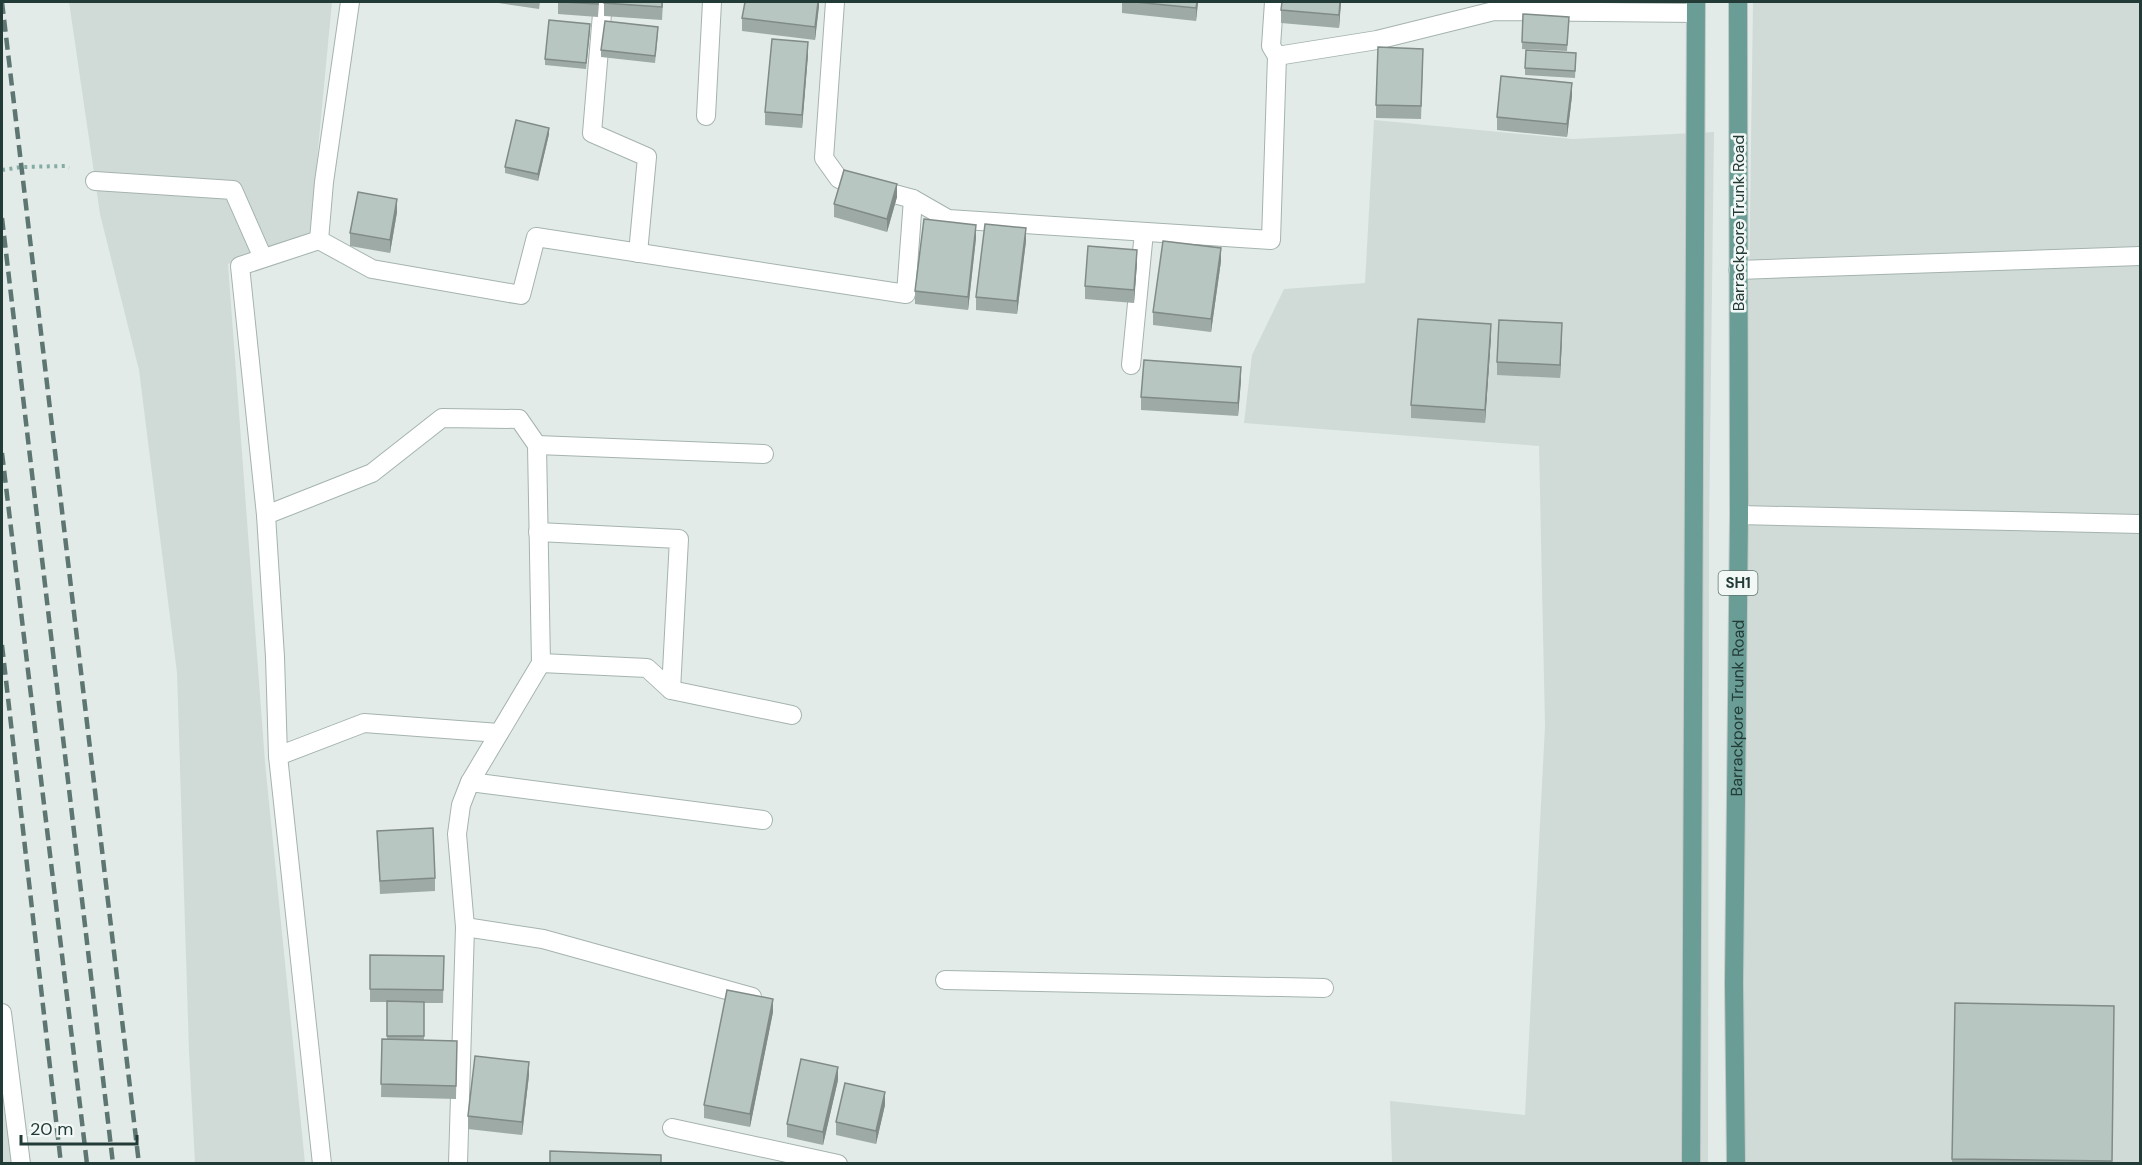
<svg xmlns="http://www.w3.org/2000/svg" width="2142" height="1165" font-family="'DM Sans',sans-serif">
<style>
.built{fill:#d0dbd7}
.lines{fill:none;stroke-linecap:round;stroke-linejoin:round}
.lane-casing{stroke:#a5b3af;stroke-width:20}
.street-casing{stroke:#a5b3af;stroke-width:20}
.primary-casing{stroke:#c1c8c7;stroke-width:20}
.path{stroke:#85aca4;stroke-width:4;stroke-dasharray:3 4.5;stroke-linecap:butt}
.lane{stroke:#fff;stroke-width:18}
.street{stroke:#fff;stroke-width:18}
.primary{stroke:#6a9d95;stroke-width:18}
.rail{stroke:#5e7672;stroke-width:4.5;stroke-dasharray:12 6;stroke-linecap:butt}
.wall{fill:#9daaa6}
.shaded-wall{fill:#808b87}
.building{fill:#b7c6c1;stroke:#808b87;stroke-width:1.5}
.labels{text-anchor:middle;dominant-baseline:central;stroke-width:5;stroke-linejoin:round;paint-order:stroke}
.shield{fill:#f2f8f6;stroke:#617470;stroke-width:1.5}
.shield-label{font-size:15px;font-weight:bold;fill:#233b37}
.street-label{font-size:16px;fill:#233b37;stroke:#f2f8f6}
</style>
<rect width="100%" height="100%" fill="#e2ebe8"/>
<g class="built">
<polygon points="69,2 332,2 310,233 228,264 265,762 305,1163 195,1163 189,1052 177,673 139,370 100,214"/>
<polygon points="1753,2 2140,2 2140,1163 1743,1163 1746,495"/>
<polygon points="1374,120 1573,139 1714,132 1709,533 1708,1163 1392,1163 1390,1101 1525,1115 1545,726 1539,446 1244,423 1252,355 1284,289 1365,283"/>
<polygon points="2,1074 13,1163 2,1163"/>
</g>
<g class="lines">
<g class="lane-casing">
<g id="lane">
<polyline points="1738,270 2140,256"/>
<polyline points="1739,515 2140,524"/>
<polyline points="945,980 1324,988"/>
</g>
</g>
<g class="street-casing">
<g id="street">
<polyline points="603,2 592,133 647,157 638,253"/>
<polyline points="835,2 824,158 839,179 913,199 948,219 1271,240 1277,56 1271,46 1274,2"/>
<polyline points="1277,56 1377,40 1494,11 1696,13"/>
<polyline points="706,116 712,2"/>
<polyline points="95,181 233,190 263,258"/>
<polyline points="319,240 372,269 521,295 536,237 906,294 913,199"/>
<polyline points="1131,365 1144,232"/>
<polyline points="537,445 764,454"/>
<polyline points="266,515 372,473 442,418 519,419 537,445 541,663 470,782 461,805 457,834 465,927 458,1164"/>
<polyline points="538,532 679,539 671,690"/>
<polyline points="541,663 647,668 671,690 792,715"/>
<polyline points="278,756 364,723 499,733"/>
<polyline points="470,782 763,820"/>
<polyline points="465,927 543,939 752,997"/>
<polyline points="2,1013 21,1164"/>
<polyline points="672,1128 838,1164"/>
<polyline points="322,1164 278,756 275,657 266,515 240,266 319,240 324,182 350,2"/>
</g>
</g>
<g class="primary-casing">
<g id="primary">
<polyline points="1691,1164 1696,2"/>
<path id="s1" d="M 1736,1164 L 1734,983 L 1739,515 L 1738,2"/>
</g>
</g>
<polyline class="path" points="2,170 22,167 65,166 69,168"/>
<use href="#lane" class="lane"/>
<use href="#street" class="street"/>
<use href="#primary" class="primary"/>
<g class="rail">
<polyline points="2,2 139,1164"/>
<polyline points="2,218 113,1164"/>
<polyline points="2,453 87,1164"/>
<polyline points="2,645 61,1164"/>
</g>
</g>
<g class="wall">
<polygon points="492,2 540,2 539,9"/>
<polygon points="558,2 599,2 598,17 558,14"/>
<polygon points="604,2 663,2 662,20 604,16"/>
<polygon points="819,2 815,40 742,31 742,18"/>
<polygon points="1122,2 1198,2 1196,21 1122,13"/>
<polygon points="1341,2 1339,28 1281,23 1281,10"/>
<polygon points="1523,14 1569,17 1567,51 1522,49"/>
<polygon points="590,31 586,69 545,65 545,59"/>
<polygon points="658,34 655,63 601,57 601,50"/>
<polygon points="1576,53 1575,78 1525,75 1525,68"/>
<polygon points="808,55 802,128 765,125 765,112"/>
<polygon points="1423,62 1421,119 1376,118 1376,105"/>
<polygon points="1572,96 1567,137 1497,130 1497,117"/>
<polygon points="549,134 538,181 505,173 505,167"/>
<polygon points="897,197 887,232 834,217 834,204"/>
<polygon points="397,212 390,253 350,246 350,233"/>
<polygon points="976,238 968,310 915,304 915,291"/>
<polygon points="1026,241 1017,314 976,310 976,297"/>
<polygon points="1221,261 1211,332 1153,325 1153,312"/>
<polygon points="1137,263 1134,303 1085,299 1085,286"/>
<polygon points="1562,336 1560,378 1497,375 1497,362"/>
<polygon points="1491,337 1485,423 1411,418 1411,405"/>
<polygon points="1241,380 1238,416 1141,410 1141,397"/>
<polygon points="377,831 435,878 435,891 380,894"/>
<polygon points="370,955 444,956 443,1003 424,1003 424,1040 457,1041 456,1099 381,1097 382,1039 387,1039 387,1002 370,1002"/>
<polygon points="2114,1006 2112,1164 1952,1164 1952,1159"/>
<polygon points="773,1012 750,1127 704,1118 704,1105"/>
<polygon points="529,1075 522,1135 468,1129 468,1116"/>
<polygon points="838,1080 823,1145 787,1137 787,1124"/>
<polygon points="885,1105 876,1144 836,1135 836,1122"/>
</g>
<g class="shaded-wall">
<polygon points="818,2 819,2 819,7 815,40 815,27"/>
<polygon points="1197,2 1198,2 1196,21 1196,8"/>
<polygon points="1340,2 1341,2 1339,28 1339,15"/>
<polygon points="808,42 808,55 802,128 802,115"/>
<polygon points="1572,83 1572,96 1567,137 1567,124"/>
<polygon points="549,128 549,134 538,181 538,174"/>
<polygon points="897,184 897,197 887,232 887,219"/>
<polygon points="397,199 397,212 390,253 390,240"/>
<polygon points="976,225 976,238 968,310 968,297"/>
<polygon points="1026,228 1026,241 1017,314 1017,301"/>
<polygon points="1221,248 1221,261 1211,332 1211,319"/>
<polygon points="1137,250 1137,263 1134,303 1134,290"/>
<polygon points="1562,323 1562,336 1560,378 1560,365"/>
<polygon points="1491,324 1491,337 1485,423 1485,410"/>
<polygon points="1241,367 1241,380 1238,416 1238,403"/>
<polygon points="773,999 773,1012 750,1127 750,1114"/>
<polygon points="529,1062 529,1075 522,1135 522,1122"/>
<polygon points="838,1067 838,1080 823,1145 823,1132"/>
<polygon points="885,1092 885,1105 876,1144 876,1131"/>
</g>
<g class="building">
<polygon points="562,2 598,2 598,4"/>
<polygon points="604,2 662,2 662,7 604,3"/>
<polygon points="745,2 818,2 815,27 742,18"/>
<polygon points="1135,2 1197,2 1196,8"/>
<polygon points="1282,2 1340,2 1339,15 1281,10"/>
<polygon points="1523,14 1569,17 1567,45 1522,42"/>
<polygon points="549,20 590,24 586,63 545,59"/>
<polygon points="605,21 658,27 655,56 601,50"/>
<polygon points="772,39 808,42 802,115 765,112"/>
<polygon points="1378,47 1423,49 1421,106 1376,105"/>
<polygon points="1526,50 1576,53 1575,71 1525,68"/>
<polygon points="1501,76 1572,83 1567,124 1497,117"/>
<polygon points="516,120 549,128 538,174 505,167"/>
<polygon points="844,170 897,184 887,219 834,204"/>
<polygon points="358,192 397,199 390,240 350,233"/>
<polygon points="924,219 976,225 968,297 915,291"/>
<polygon points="985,224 1026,228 1017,301 976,297"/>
<polygon points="1163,241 1221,248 1211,319 1153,312"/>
<polygon points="1088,246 1137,250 1134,290 1085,286"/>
<polygon points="1418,319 1491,324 1485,410 1411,405"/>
<polygon points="1499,320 1562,323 1560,365 1497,362"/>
<polygon points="1144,360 1241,367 1238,403 1141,397"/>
<polygon points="433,828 435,878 380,881 377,831"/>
<polygon points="370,955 444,956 443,990 370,989"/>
<polygon points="727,990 773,999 750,1114 704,1105"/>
<polygon points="387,1001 424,1002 424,1036 387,1036"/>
<polygon points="1955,1003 2114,1006 2112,1161 1952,1159"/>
<polygon points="382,1039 457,1041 456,1086 381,1084"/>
<polygon points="475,1056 529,1062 522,1122 468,1116"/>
<polygon points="801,1059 838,1067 823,1132 787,1124"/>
<polygon points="845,1083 885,1092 876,1131 836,1122"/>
<polygon points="550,1151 661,1155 661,1164 550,1164"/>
</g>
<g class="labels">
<rect class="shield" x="1718.5" y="571" width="39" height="24" rx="4.5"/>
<g class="shield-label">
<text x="1738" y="583">SH1</text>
</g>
<g class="street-label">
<text transform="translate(1738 223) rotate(-90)">Barrackpore Trunk Road</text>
<text stroke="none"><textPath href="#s1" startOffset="456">Barrackpore Trunk Road</textPath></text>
</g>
</g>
<rect width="2142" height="1165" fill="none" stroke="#233b37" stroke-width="6"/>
<path d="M21 1135v9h116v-9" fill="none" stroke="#233b37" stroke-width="3"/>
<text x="30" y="1135" font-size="18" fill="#233b37" stroke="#f2f8f6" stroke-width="4.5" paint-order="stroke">20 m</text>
</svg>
